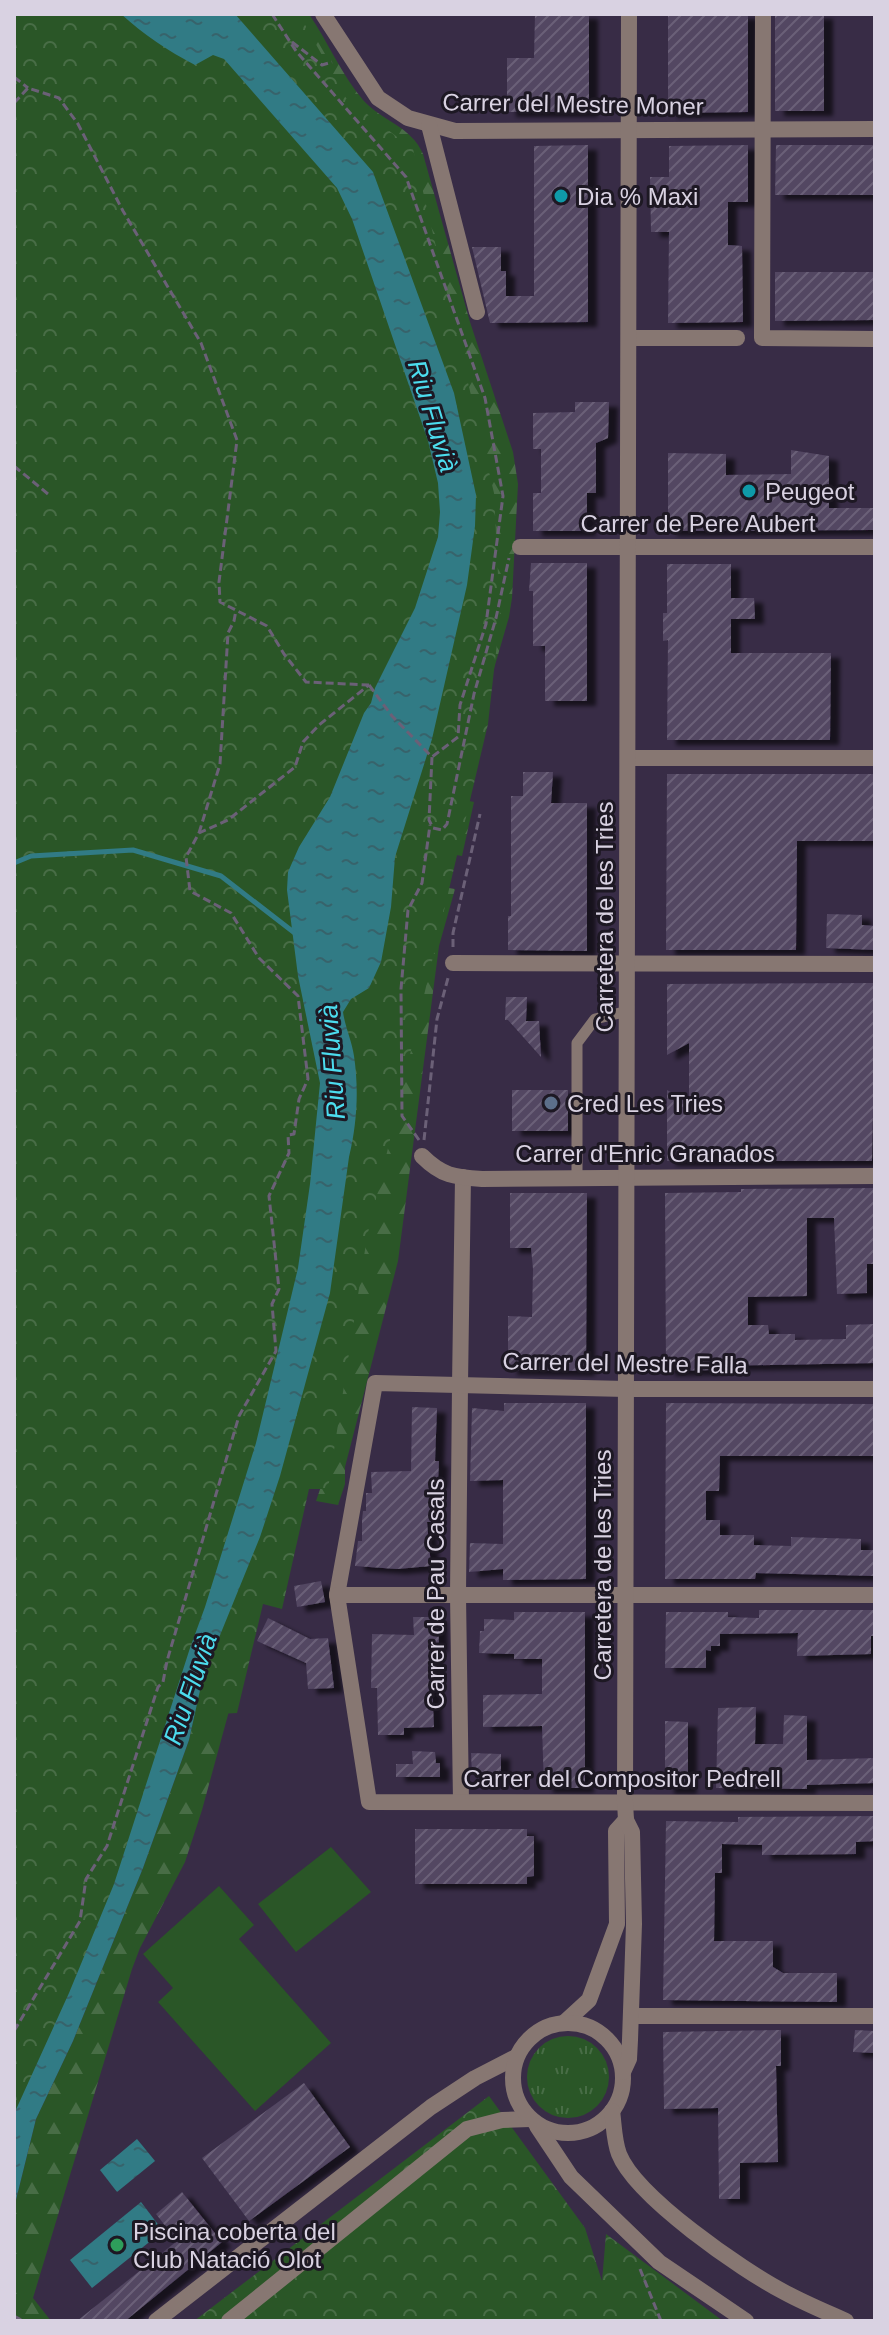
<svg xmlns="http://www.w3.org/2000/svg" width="889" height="2335" font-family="Helvetica,sans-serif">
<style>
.grass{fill:url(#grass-tufts)}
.forest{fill:url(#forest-firs)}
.park{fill:url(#park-crowns)}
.pitch{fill:#2a5627}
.water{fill:url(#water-ripples)}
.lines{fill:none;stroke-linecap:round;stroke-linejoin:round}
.stream{stroke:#317b85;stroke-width:5}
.building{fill:url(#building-hatch);filter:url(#shadow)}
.path{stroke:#6b6077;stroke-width:3;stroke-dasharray:8 4;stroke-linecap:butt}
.service{stroke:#877772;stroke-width:11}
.pedestrian{stroke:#877772;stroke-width:16}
.minor{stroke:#877772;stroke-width:16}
.tertiary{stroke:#877772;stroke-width:16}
.culture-dot{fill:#0f9aa8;stroke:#1d1823;stroke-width:3}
.service-dot{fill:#5c6f8a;stroke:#1d1823;stroke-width:3}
.leisure-dot{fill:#2e9e5b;stroke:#1d1823;stroke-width:3}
.labels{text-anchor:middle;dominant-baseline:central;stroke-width:6;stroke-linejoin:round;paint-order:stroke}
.street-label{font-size:24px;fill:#d9d2e2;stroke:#1d1823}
.poi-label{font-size:24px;fill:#d9d2e2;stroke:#1d1823;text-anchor:start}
.water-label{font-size:26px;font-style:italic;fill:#4cdcee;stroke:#1d1823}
</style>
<defs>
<pattern id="grass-tufts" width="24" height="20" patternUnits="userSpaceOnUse" patternTransform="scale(2)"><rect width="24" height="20" fill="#2a5627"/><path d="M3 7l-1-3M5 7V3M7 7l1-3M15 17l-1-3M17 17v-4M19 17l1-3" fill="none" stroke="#486d46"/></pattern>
<pattern id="forest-firs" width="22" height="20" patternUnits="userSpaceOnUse" patternTransform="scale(2)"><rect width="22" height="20" fill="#2a5627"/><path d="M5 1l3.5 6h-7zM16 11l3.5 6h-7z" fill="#486d46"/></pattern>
<pattern id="park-crowns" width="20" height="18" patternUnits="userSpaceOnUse" patternTransform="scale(2)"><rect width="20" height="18" fill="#2a5627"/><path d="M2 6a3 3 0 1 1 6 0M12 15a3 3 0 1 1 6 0" fill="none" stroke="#486d46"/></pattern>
<pattern id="water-ripples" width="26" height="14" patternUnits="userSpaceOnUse" patternTransform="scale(2)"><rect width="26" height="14" fill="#317b85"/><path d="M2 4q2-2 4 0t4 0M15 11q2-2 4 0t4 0" fill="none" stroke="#37636b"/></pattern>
<pattern id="building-hatch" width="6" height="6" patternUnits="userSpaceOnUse" patternTransform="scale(2)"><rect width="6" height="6" fill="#524662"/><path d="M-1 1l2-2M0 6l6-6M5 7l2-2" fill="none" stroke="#6a6078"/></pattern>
<filter id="shadow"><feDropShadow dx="9" dy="5" stdDeviation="2" flood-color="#0009"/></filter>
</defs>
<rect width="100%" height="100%" fill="#382c46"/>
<circle class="grass" cx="568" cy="2077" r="41"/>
<path class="forest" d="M 235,14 L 309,14 C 328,42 341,74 363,100 C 382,121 412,127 423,154 L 470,322 L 513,452 L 518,484 L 512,598 L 509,617 L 475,734 L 460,799 L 474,802 L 462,856 L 434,851 L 430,885 L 455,889 L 439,946 L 398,1261 L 345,1467 L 345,1484 L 338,1505 L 316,1501 L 326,1472 L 288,1495 L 202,1810 L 185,1862 L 140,1948 L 132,1969 L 33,2298 L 51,2321 L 14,2321 L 14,2208 L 36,2119 L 73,2041 L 143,1868 L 189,1740 L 203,1677 Z"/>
<g class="park">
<polygon points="14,14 299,14 346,98 413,149 494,493 500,616 488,724 367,1237 328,1489 309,1489 282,1609 263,1604 237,1713 181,1716 136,1854 14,2132"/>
<polygon points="489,2096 585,2228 602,2281 606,2234 723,2321 194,2321"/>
</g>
<g class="pitch">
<polygon points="331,1847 371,1892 296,1952 258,1904"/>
<polygon points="219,1886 254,1925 239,1939 331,2043 255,2111 158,2002 173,1988 143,1954"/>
</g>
<g class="water">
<path d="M 121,14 L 235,14 L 373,172 L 454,393 L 476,495 L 475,526 L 467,585 L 432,739 L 395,857 L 391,907 L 381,962 L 369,988 L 351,999 L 343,1012 C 345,1027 352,1041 354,1056 C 359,1090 357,1124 349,1157 L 330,1293 L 280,1476 L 260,1537 L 203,1677 L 189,1740 L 143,1868 L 73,2041 L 36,2119 L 14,2208 L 14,2114 L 69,1993 L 114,1884 L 190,1648 L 205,1607 L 256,1443 L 298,1268 L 310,1184 L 320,1083 L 298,976 L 287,890 L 288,872 L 299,847 L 330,797 L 364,713 L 371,703 L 375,688 L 415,608 L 438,537 L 440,512 L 438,483 L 428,441 L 352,219 L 337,188 L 224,59 L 213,55 L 195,65 C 168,51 143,34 121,14 Z"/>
<polygon points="137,2139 155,2161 117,2192 100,2170"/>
<polygon points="141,2202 163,2231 92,2288 70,2260"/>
</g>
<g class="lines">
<polyline class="stream" points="14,863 31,856 133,850 221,876 296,934"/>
</g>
<g class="building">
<polygon points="535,14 589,14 589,112 507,112 507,58 534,58"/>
<polygon points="668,14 748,14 748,112 668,113"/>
<rect x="775" y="14" width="49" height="97"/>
<polygon points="588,145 588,322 490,323 472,247 501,247 501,271 506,271 506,296 534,296 534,146"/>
<polygon points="748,145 748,202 728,202 728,245 742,246 743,322 668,323 669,232 651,232 650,177 669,177 669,146"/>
<polygon points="776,145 875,145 875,195 775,195"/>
<polygon points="775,272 875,272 875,320 775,321"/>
<polygon points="575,402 609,402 608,438 596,443 596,493 587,493 587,531 533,531 533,493 541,493 541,449 533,449 533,413 575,412"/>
<polygon points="791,450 829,456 829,508 875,508 875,530 668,531 668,453 726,454 726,475 791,474"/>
<polygon points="531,563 587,563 587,701 545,701 545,646 533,646 533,591 529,591"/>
<polygon points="667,564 731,564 731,598 754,598 755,619 731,619 731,653 831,653 830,740 667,740 668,640 663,641 663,613 667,613"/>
<polygon points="523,772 553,772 551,803 587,803 587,951 508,950 508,916 511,916 511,796 523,796"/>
<polygon points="667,774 875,774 875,841 797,841 796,950 666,950"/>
<polygon points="827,914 862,915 862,925 875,926 875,950 826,948"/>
<polygon points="875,983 875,1110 873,1110 872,1161 667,1161 667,1090 689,1102 689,1043 667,1055 667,984"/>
<polygon points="506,997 527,997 526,1021 539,1021 541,1057 508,1020 513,1020 505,1020"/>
<rect x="512" y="1090" width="56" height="41"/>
<polygon points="875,1188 875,1264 867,1264 867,1293 837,1294 834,1218 807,1218 807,1296 748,1297 748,1325 768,1325 769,1334 795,1334 795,1340 846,1339 846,1325 875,1324 875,1363 713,1366 713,1370 666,1371 665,1193 741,1192 741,1189"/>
<polygon points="510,1193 587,1193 586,1371 508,1370 508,1316 532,1317 533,1269 531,1248 510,1248"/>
<polygon points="504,1403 586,1403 586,1579 503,1580 503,1569 469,1572 470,1543 503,1544 503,1480 470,1481 472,1408 504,1411"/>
<polygon points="666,1403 875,1404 875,1456 720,1456 719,1491 706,1491 706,1520 720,1520 720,1535 754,1535 754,1545 791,1546 791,1537 861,1539 861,1550 875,1550 875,1576 756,1573 755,1579 665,1579"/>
<polygon points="412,1407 437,1408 435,1461 439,1461 438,1483 435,1483 435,1522 427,1522 431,1566 397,1569 355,1566 358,1541 362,1541 362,1520 363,1511 366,1511 366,1493 372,1493 371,1472 411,1471"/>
<polygon points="321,1581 325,1602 297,1607 294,1586"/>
<polygon points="759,1610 875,1610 875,1636 871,1636 871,1654 797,1656 798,1633 720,1634 720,1646 711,1646 711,1651 706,1650 706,1668 665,1668 666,1612 728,1612 728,1617 759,1618"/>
<polygon points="514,1612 585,1612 585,1788 544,1788 542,1726 483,1727 483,1695 542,1694 542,1659 514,1659 514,1654 479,1653 480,1631 484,1631 484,1619 514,1620"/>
<polygon points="413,1617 438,1617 439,1647 434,1647 434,1688 432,1688 434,1727 404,1728 404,1735 378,1735 377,1688 371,1688 372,1634 414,1635"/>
<polygon points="268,1618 310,1639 328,1638 334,1688 308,1689 306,1663 257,1641"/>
<polygon points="756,1707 755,1744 783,1744 784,1715 807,1716 807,1760 875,1758 875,1783 807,1785 807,1789 716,1788 718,1708"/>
<polygon points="665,1721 688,1722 688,1789 665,1789"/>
<polygon points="412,1751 435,1752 436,1763 440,1763 440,1777 396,1777 396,1764 413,1764"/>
<polygon points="471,1753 501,1754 501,1775 472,1774"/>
<polygon points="875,1816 875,1841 856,1842 856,1854 762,1855 762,1845 722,1844 722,1873 715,1873 714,1941 773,1941 773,1967 783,1973 837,1973 837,2002 663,2000 666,1821 738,1822 738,1817"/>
<polygon points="415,1829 527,1829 527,1836 534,1836 534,1876 527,1877 527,1884 415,1884"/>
<polygon points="781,2030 781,2066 776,2066 778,2162 740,2163 740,2199 719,2199 718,2108 664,2109 663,2032"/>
<polygon points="855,2030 875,2031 875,2053 853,2052"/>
<polygon points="304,2083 350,2147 249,2221 202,2158"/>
<polygon points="182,2192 222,2242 125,2321 77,2321 177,2241 156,2214"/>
</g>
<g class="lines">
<g class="path">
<polyline points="272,14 296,51 406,177 485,398 503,496 486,624 460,705 458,737 432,757"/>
<polyline points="292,42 322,65 332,62"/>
<polyline points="14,77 28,88"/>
<polyline points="14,103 28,88 59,98 78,124 123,211 201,343 237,440 219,582 220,602 267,626 284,654 306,682 369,685"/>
<polyline points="14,466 48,494"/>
<polyline points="369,685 392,716 432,757 429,820 433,828 442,830 447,824 474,694 496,618 509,558"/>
<polyline points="199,833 220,764 228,633 234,621 236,610"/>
<polyline points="453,947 453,933 480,814"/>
<polyline points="419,1140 402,1116 401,989 408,910 422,883 430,825"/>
<polyline points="424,1140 437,1019 448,978"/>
<polyline points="14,2031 80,1921 86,1879 107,1846 158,1687 163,1682 167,1661 239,1416 276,1351 272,1304 279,1289 269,1196 289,1153 288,1135 294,1134 299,1099 308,1079 298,996 259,958 231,913 190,891 186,857 199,833 228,820 295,767 303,742 319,725 369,685"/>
<polyline points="640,2269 661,2321"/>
<polyline points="14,2316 23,2321"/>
</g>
<polyline class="service" points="577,1177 577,1043 595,1019 628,1011"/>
<polyline class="pedestrian" points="460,1385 463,1177"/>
<g class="minor">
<polyline points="323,14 378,98 408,118 455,131 875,129"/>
<polyline points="763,14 762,338 875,339"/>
<polyline points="429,125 477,312"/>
<polyline points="630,338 737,338"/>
<polyline points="520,547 875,547"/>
<polyline points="628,758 875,758"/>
<polyline points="453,963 875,964"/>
<path d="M 422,1156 C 442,1176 454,1177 482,1179 L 875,1176"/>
<polyline points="460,1385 458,1595 461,1802"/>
<polyline points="875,1389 626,1389 375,1383 337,1595 369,1802 875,1803"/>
<polyline points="337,1595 875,1595"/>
<polyline points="631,2016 875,2016"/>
<polyline points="156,2321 431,2107 475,2078 516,2057"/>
<polyline points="229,2321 467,2129 502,2120 530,2119"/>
</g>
<g class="tertiary">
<polyline points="565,2022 589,2000 617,1924 616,1831 626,1820"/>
<circle cx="568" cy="2078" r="55"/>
<polyline points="623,2072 629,2059 630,2040 634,1924 632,1832 626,1820 625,1802 629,14"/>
<path d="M 612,2111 C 614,2125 614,2141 619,2154 C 636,2197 742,2270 784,2292 C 804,2303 826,2312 846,2321"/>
<polyline points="537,2126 571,2177 659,2262 746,2321"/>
</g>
</g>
<g class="culture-dot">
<circle cx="561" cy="196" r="8"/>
<circle cx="749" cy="491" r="8"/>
</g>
<circle class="service-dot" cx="551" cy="1103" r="8"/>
<circle class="leisure-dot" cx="117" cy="2245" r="8"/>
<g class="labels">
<g class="street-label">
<text transform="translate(573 104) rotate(1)">Carrer del Mestre Moner</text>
<text x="698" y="523">Carrer de Pere Aubert</text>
<text transform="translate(604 917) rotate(-90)">Carretera de les Tries</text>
<text x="645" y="1153">Carrer d'Enric Granados</text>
<text transform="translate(625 1363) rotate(1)">Carrer del Mestre Falla</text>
<text transform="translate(602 1565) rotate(-90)">Carretera de les Tries</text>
<text transform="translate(435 1594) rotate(-90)">Carrer de Pau Casals</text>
<text x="622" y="1778">Carrer del Compositor Pedrell</text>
</g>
<g class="poi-label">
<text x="577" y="196">Dia % Maxi</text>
<text x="765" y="491">Peugeot</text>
<text x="567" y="1103">Cred Les Tries</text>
<text x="133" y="2231">Piscina coberta del<tspan x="133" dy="28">Club Natació Olot</tspan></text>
</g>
<g class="water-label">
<text transform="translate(433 416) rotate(73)">Riu Fluvià</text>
<text transform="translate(332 1062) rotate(-94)">Riu Fluvià</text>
<text transform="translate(190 1689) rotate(-71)">Riu Fluvià</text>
</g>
</g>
<rect width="889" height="2335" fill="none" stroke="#d9d2e2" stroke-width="32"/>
</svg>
